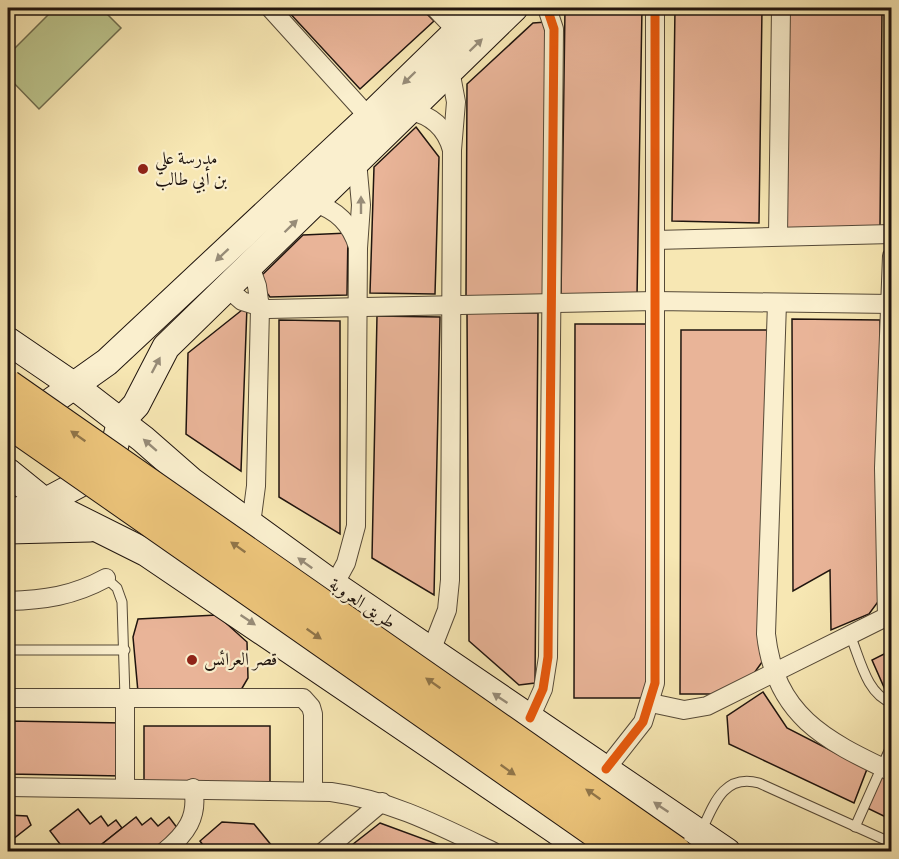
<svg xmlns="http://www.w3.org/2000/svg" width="899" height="859" font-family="'IM FELL DW Pica',Amiri,serif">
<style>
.green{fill:#bcc58d;stroke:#6e6c4e;stroke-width:1.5}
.building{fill:#e9b498;stroke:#1f140e;stroke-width:1.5}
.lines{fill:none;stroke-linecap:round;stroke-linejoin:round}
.service-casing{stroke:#554937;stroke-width:11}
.minor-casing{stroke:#554937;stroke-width:20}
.secondary-casing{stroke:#1f140e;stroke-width:29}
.service{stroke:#faefce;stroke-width:9}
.minor{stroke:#faefce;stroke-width:18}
.secondary{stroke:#faefce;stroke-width:27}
.trunk-bridge-casing{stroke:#1f140e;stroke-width:34;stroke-linecap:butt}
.trunk-bridge{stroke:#ecc47a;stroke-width:32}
.cycleway-casing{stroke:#faefce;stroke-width:13}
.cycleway{stroke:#e8590c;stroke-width:9}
.oneway{fill:#978c78}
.oneway2{fill:#907549}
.poi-dot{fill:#8f2418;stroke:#faefce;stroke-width:2}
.labels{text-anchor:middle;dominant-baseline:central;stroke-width:4.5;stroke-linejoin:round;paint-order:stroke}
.poi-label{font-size:18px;fill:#1f140e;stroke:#faefce;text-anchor:start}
.street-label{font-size:18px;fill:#1f140e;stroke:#faefce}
</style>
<rect width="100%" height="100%" fill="#f7e7b3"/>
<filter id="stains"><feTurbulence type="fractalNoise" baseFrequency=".00333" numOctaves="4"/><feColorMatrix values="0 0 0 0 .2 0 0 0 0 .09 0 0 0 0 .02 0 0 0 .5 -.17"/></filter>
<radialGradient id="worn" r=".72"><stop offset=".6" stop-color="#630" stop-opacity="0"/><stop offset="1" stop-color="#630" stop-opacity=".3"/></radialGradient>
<polygon class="green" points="55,8 101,8 121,28 39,109 8,77 8,55"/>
<g class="building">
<polygon points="285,8 421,8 434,21 360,89"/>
<polygon points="565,8 642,8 637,297 561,297"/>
<polygon points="675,8 762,8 759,223 672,221"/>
<polygon points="786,8 882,8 880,228 783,230"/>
<polygon points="546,22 543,297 466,296 467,84 533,23"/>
<polygon points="416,127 439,157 435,294 370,293 374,167"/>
<polygon points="348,233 347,295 270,297 257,280 303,235"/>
<polygon points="247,306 241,471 186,434 188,353"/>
<polygon points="467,313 538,313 535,683 519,685 469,641"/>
<polygon points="377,316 440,317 434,595 372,558"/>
<polygon points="792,319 880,320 883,595 869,614 831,630 830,570 793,591"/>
<polygon points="279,320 340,321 340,534 279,497"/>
<polygon points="575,324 649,324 648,698 574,698"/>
<polygon points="681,330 767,330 765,658 752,676 728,694 680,694"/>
<polygon points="217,615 247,642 248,678 241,690 138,692 133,637 138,619"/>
<polygon points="892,650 892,692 887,694 872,660"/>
<polygon points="763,692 787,728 867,769 854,803 729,744 727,716"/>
<polygon points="8,721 124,723 123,776 8,774"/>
<rect x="144" y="726" width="126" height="56"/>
<polygon points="881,774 892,779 892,820 865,807"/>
<polygon points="78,809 90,824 101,816 108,826 116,820 122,828 92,852 66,852 50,831"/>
<polygon points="8,815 27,816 31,825 8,843"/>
<polygon points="136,817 142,825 151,818 158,826 169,817 178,829 150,852 92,852"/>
<polygon points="222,822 254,824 277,852 208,852 200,841"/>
<polygon points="380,823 440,845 445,852 343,852"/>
</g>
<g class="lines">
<g class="service-casing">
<g id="service">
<polyline points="106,578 117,588 122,602 125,698"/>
<path d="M 850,635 C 860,658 866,694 892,703"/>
<polyline points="8,650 125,650"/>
<polyline points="855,827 892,744"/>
<path d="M 701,832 C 713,806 723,773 759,783 L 892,843"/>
</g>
</g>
<g class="minor-casing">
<g id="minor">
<polyline points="270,8 375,124"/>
<polyline points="435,8 457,31"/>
<path d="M 409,111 C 432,115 446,128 452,150"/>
<path d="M 314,203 C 337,210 351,224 358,247"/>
<polyline points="778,236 781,8"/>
<polyline points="655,240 892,234"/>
<polyline points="250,266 257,286 260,308 256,486 251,524"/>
<polyline points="227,288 242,301 268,309 655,301 892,304"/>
<path d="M 777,303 L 766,634 C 775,715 824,740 892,772"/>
<polyline points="334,585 346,563 356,526 358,248 361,205 357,161"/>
<path d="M 8,601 C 44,600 73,596 106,578"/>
<polyline points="887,617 884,468 892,256"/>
<polyline points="431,651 447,610 450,580 452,150 456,102 450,70"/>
<polyline points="8,698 303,698 311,707 313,714 313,790"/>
<polyline points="125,698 125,788"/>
<polyline points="651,703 684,710 707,706 892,614"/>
<polyline points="530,718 543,689 548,657 554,29 547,8"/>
<polyline points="606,769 643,722 655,683 655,8"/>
<path d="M 8,787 L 331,792 C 390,800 440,826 494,852"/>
<path d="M 164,852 C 186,834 199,817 193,788"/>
<polyline points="323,852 382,802"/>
</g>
</g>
<g class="secondary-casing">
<g id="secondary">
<polyline points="8,341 74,386 143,439 191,481 334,585 727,852"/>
<polyline points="24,421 107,362 369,117 481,8"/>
<polyline points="8,472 45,502 147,553 588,852"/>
<polyline points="8,514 45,502 86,480 102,464 114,448 121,421 136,405 166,347 514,8"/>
<polyline points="8,530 90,528"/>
</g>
</g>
<use href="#service" class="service"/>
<use href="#minor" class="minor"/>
<use href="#secondary" class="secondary"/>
<g class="trunk-bridge-casing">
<g id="trunk-bridge">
<polyline points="8,386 675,852"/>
<polyline points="8,421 625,852"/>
</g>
</g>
<use href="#trunk-bridge" class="trunk-bridge"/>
<g class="cycleway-casing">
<g id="cycleway">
<polyline points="530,718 543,689 548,657 554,29 547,8"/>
<polyline points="606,769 643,722 655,683 655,8"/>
</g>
</g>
<use href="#cycleway" class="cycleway"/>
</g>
<defs><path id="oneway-solid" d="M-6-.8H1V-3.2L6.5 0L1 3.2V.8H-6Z" transform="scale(1.5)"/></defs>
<g class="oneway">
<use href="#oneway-solid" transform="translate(476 45) rotate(-44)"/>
<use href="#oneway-solid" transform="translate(409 78) rotate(136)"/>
<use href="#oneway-solid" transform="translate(361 205) rotate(-90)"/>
<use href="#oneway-solid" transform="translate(291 226) rotate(-44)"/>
<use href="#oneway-solid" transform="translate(222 255) rotate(137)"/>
<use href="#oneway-solid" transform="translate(156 365) rotate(-62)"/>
<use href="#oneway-solid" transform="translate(150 445) rotate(-139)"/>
<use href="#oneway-solid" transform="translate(305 563) rotate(-144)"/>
<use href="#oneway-solid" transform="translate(248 620) rotate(34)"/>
<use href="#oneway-solid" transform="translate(500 698) rotate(-146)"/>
<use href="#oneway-solid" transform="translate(661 807) rotate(-146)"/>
</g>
<g class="oneway2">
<use href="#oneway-solid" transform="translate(78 436) rotate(-145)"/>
<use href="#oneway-solid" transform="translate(238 547) rotate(-145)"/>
<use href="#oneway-solid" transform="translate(314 634) rotate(35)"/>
<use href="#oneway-solid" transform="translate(433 683) rotate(-145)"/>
<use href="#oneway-solid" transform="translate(508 770) rotate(35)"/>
<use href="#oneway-solid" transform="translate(593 794) rotate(-145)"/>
</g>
<g class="poi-dot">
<circle cx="143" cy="169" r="6"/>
<circle cx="192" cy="660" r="6"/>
</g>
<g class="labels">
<g class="poi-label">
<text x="155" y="159">مدرسة علي<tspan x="155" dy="21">بن أبي طالب</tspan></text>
<text x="204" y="660">قصر العرائس</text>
</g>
<g class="street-label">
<text transform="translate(362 604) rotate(34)">طريق العروبة</text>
</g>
</g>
<rect width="899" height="859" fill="none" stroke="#f7e7b3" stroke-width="30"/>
<rect x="9" y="9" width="881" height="841" fill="none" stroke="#1f140e" stroke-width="3"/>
<rect x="15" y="15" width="869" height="829" fill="none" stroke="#1f140e" stroke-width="1.5"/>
<rect width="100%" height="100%" filter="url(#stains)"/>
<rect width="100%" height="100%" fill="url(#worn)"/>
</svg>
